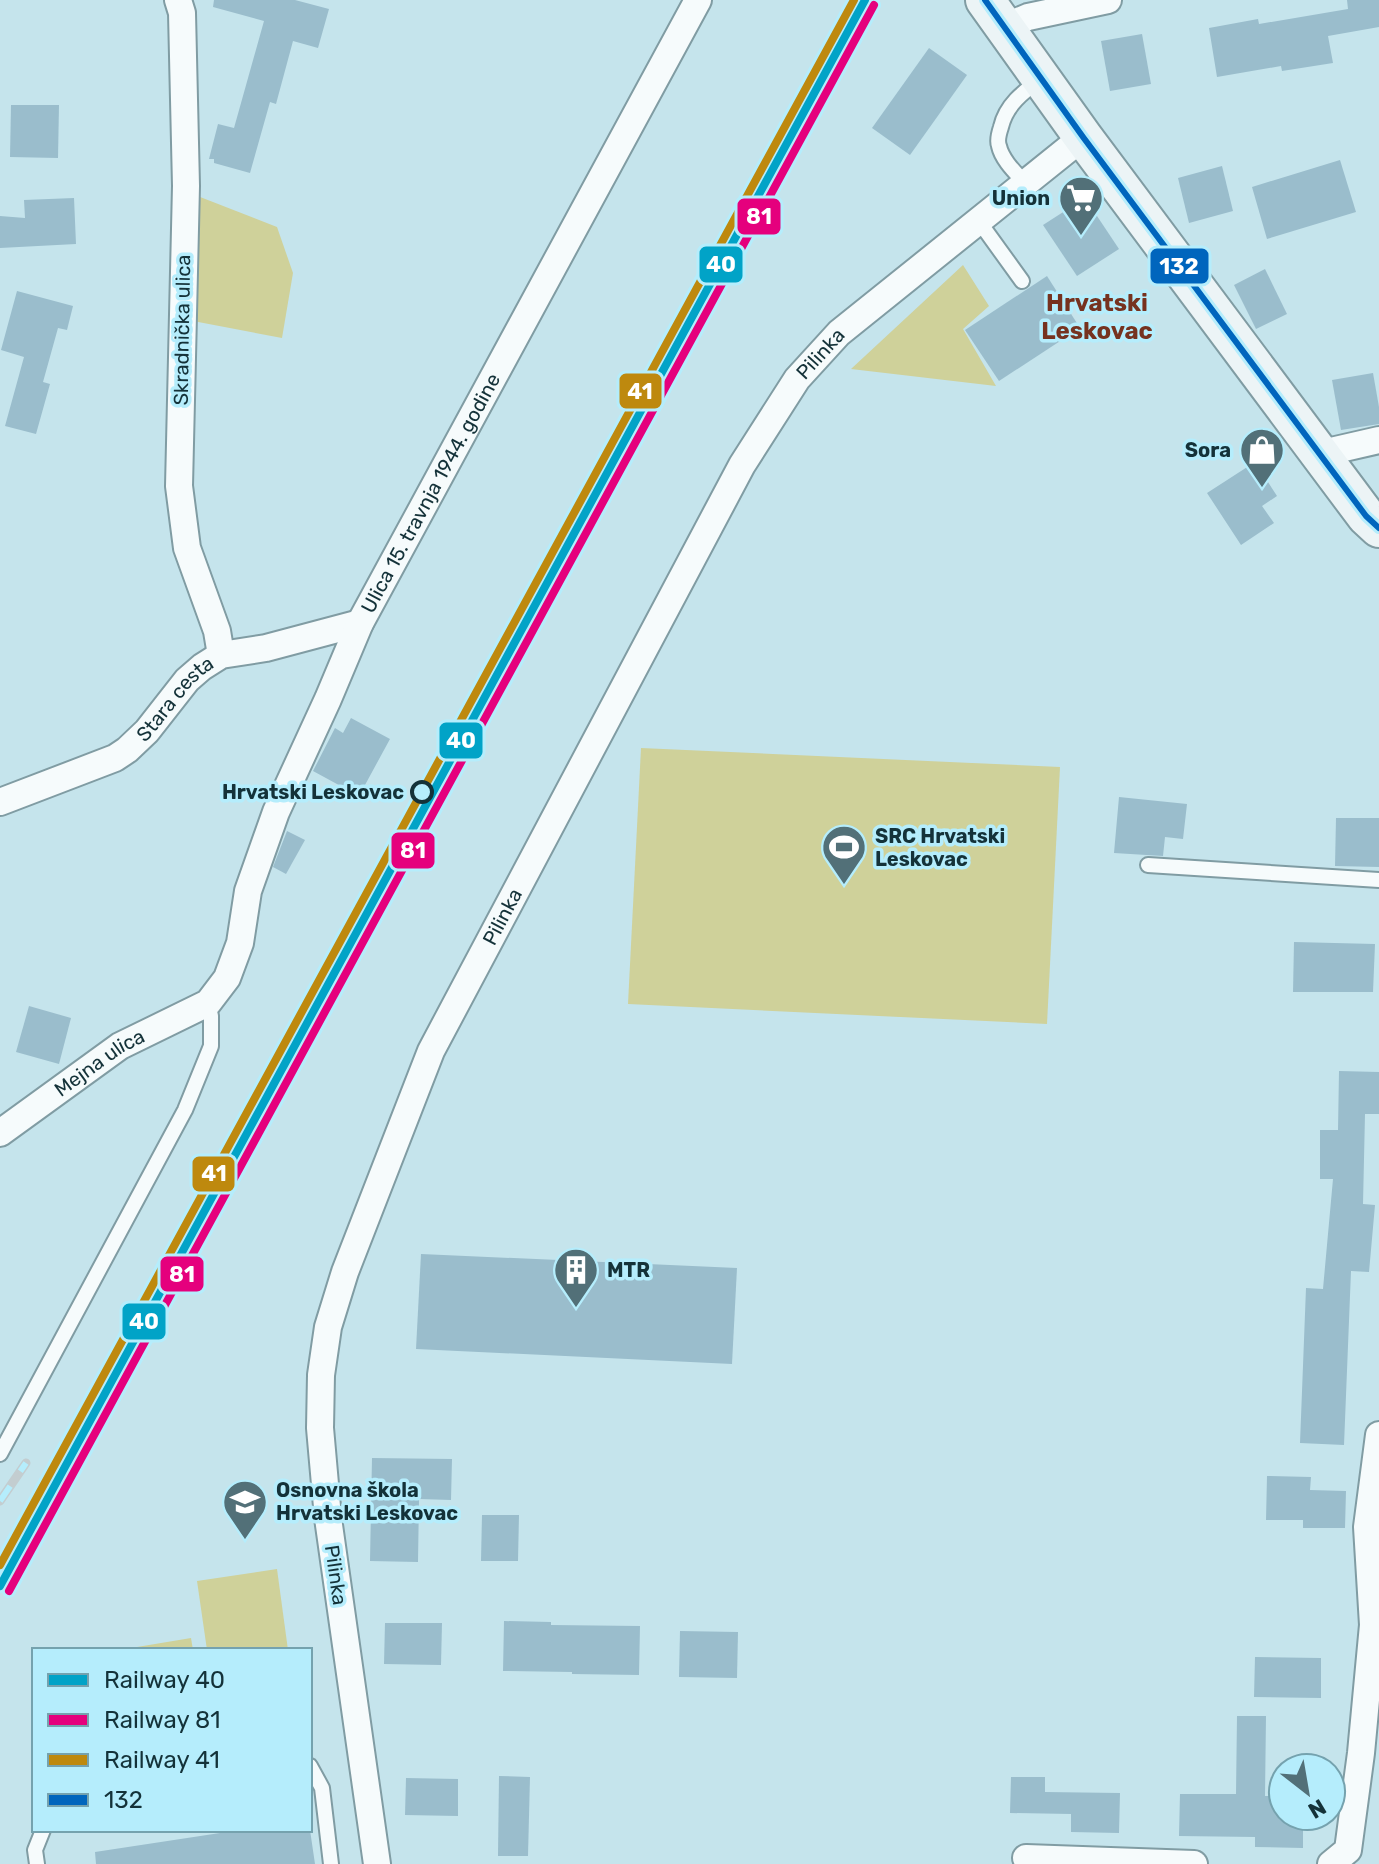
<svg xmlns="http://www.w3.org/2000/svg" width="1379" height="1864" font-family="Rubik,sans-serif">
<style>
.green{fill:#cfd19a}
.building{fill:#9abdcc}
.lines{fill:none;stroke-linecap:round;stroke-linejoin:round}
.lane-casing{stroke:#809ca3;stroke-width:18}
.street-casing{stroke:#809ca3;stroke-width:30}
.secondary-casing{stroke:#809ca3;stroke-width:42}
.lane{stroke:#f6fbfc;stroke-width:14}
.street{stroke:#f6fbfc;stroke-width:26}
.secondary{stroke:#ecf4f6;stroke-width:38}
.rail-casing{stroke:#c3cdd0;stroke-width:9}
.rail{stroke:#b5edfc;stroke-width:6;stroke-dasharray:18;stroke-linecap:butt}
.bus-1-casing{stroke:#b5edfc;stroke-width:12}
.bus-1{stroke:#0065bd;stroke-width:6}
.rail-1-casing{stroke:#b5edfc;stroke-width:14}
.rail-2-casing{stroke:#b5edfc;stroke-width:14}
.rail-3-casing{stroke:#b5edfc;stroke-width:14}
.rail-1{stroke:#01a3c7;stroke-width:8}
.rail-2{stroke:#e5007d;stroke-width:8}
.rail-3{stroke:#be890e;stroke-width:8}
.stop-dot{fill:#b5edfc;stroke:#143239;stroke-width:4}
.labels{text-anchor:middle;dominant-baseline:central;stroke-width:7;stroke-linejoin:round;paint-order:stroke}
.poi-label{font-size:20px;font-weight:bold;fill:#143239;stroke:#b5edfc;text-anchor:start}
.street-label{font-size:20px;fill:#143239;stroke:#b5edfc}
.stop-label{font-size:20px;font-weight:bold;fill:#143239;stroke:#b5edfc;text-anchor:end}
.quarter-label{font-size:24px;font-weight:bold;fill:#76321f;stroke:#b5edfc}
.line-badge{stroke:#b5edfc;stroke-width:3}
.badge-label{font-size:22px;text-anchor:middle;font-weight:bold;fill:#fff}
</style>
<rect width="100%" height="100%" fill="#c5e4ec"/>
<g class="green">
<polygon points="195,195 277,227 293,273 282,338 193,321"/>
<polygon points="963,265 989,306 963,329 996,386 851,369"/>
<polygon points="641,748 1060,767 1047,1024 628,1004"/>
<polygon points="277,1569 288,1650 207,1650 197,1581"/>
<polygon points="191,1638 193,1650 131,1650 131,1648"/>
</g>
<g class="building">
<polygon points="214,0 295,0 329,9 318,48 293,41 276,104 270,102 250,173 214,163 214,159 209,159 218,124 234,128 264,21 213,7"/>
<polygon points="1347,0 1379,0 1379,27 1328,36 1333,63 1282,71 1281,66 1217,77 1209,28 1258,19 1259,24 1348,9"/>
<polygon points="1142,34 1151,84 1110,91 1101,41"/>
<polygon points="929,48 967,75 910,155 872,128"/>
<polygon points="11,105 59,105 58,158 10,157"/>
<polygon points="1340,160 1356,212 1267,239 1252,187"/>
<polygon points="1222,166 1233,211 1189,223 1178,178"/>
<polygon points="74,198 76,244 0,248 0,216 25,218 24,200"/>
<polygon points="1085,198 1119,249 1077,276 1043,225"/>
<polygon points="1265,269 1287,314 1256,329 1234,285"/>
<polygon points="1047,276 1080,328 999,381 965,330"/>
<polygon points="17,291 73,306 67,330 58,328 43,382 50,384 36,434 5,426 24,357 1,350"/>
<polygon points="1373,373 1379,407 1379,424 1341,430 1332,380"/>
<polygon points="1255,462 1277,496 1262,506 1274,523 1241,545 1207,493"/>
<polygon points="351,718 390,739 359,796 313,771 335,728 343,733"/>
<polygon points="1119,797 1187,804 1183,839 1165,837 1163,856 1114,853"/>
<polygon points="1336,818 1379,818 1379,867 1335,866"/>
<polygon points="287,831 305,840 286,874 273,867"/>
<polygon points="1294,942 1375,944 1373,992 1293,992"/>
<polygon points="29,1006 71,1018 59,1064 16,1052"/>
<polygon points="1339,1071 1379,1072 1379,1114 1365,1114 1363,1204 1375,1205 1369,1272 1351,1271 1344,1445 1300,1443 1306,1288 1323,1289 1333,1179 1320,1179 1320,1130 1338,1130"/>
<polygon points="421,1254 737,1268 732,1364 416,1349"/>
<polygon points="372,1458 452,1459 451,1500 419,1499 418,1562 370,1561"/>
<polygon points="1267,1476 1311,1477 1310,1490 1346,1491 1345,1528 1303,1528 1303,1520 1266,1520"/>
<polygon points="482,1515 519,1515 518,1561 481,1561"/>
<polygon points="504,1621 551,1622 551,1625 640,1626 639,1675 572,1674 572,1672 503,1671"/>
<polygon points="385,1623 442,1623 441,1665 384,1664"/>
<polygon points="680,1631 738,1632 737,1678 679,1677"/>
<polygon points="1255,1657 1321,1658 1321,1698 1254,1697"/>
<polygon points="1237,1716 1266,1716 1265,1796 1283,1796 1283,1816 1303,1816 1303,1848 1255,1847 1255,1837 1179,1836 1180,1794 1236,1794"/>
<polygon points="499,1776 530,1777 528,1856 498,1856"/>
<polygon points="1011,1777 1045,1777 1045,1792 1120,1793 1119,1833 1071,1832 1071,1814 1010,1813"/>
<polygon points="406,1778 458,1779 458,1816 405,1815"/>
<polygon points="220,1830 310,1830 315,1864 96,1864 95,1852 220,1833"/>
</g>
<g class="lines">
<g class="lane-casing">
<g id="lane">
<path d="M 1025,183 C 1016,173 1002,160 999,146 C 997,141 999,133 1001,127 C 1006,105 1023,92 1041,79"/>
<polyline points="978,220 1022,281"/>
<polyline points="1148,865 1379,880"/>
<polyline points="0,1454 185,1110 211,1046 211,1016 208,1003"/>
<polyline points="310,1766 322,1788 331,1864"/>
<polyline points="37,1864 35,1850 43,1830"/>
</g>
</g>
<g class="street-casing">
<g id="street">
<polyline points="178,0 182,13 186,186 179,486 187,548 217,631 221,655"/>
<polyline points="1004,27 1028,17 1108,0"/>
<polyline points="1318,452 1331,451 1379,440"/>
<path id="s1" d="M 0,802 L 115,758 L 127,750 L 147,731 L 187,680 L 202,667 L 221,655 L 266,648 L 360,623"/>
<path id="s2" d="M 0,1133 L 120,1046 L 208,1003 L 227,978 L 240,943 L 248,891 L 276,812 L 328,699 L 360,623 L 698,0"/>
<polyline points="1026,1858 1194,1864"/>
<path id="s3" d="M 377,1864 L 328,1518 L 320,1428 L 321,1375 L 328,1327 L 345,1272 L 431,1051 L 742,465 L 797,379 L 839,333 L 1083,137"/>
<polyline points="1331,1864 1348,1850 1361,1753 1373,1625 1367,1527 1379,1435"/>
</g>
</g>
<g class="secondary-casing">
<polyline id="secondary" points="985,0 1083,137 1366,516 1379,528"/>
</g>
<use href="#lane" class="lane"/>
<use href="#street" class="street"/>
<use href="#secondary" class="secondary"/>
<g class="rail-casing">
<polyline id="rail" points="0,1501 26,1463"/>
</g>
<use href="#rail" class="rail"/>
<g class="bus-1-casing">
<polyline id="bus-1" points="985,0 1083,137 1366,516 1379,528"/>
</g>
<use href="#bus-1" class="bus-1"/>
<g class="rail-1-casing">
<polyline id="rail-1" points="0,1586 865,0"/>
</g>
<g class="rail-2-casing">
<polyline id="rail-2" points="9,1591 874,5"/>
</g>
<g class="rail-3-casing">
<polyline id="rail-3" points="0,1565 854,0"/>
</g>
<use href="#rail-1" class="rail-1"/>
<use href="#rail-2" class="rail-2"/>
<use href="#rail-3" class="rail-3"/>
</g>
<defs>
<g id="supermarket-pin" transform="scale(2.3)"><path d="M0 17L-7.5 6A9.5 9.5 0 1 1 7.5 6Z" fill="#527078" stroke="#b5edfc"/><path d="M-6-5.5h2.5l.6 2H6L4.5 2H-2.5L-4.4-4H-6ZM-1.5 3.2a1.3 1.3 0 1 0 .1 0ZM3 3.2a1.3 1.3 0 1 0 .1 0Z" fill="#fff"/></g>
<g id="shop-pin" transform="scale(2.3)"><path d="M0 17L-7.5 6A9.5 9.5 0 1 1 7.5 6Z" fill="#527078" stroke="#b5edfc"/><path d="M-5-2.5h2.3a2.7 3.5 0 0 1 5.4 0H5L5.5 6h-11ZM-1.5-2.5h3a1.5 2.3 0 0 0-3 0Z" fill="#fff"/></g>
<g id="stadium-pin" transform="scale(2.3)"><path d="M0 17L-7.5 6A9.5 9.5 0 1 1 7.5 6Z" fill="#527078" stroke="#b5edfc"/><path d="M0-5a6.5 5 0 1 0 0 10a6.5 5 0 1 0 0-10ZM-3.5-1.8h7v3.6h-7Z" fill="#fff"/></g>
<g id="building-pin" transform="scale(2.3)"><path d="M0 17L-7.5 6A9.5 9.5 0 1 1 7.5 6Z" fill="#527078" stroke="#b5edfc"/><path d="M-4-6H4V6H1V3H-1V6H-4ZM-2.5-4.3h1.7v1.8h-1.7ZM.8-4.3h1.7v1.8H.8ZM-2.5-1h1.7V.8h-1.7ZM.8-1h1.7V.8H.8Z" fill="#fff"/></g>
<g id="school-pin" transform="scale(2.3)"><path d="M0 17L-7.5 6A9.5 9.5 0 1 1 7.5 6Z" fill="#527078" stroke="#b5edfc"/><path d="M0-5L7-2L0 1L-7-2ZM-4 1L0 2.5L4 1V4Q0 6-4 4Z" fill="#fff"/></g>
</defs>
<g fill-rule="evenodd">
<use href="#supermarket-pin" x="1081" y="198"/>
<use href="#shop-pin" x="1262" y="450"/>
<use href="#stadium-pin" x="844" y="847"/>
<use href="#building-pin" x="576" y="1270"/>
<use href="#school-pin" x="245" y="1502"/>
</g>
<circle class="stop-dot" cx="422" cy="792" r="10"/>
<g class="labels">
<g class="poi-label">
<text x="1050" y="198" text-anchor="end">Union</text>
<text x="1231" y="450" text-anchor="end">Sora</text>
<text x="875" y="836">SRC Hrvatski<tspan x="875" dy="23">Leskovac</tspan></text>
<text x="607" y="1270">MTR</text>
<text x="276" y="1490">Osnovna škola<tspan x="276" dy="23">Hrvatski Leskovac</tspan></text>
</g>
<g class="street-label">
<text transform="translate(182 330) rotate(-89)">Skradnička ulica</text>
<text stroke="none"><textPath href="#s3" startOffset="1636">Pilinka</textPath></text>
<text stroke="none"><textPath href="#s2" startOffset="806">Ulica 15. travnja 1944. godine</textPath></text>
<text stroke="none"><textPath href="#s1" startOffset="208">Stara cesta</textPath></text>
<text stroke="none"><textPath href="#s3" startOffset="988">Pilinka</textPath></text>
<text stroke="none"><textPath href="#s2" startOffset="122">Mejna ulica</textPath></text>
<text transform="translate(336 1575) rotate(82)">Pilinka</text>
</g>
<g class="stop-label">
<text x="404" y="792">Hrvatski Leskovac</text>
</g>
<g class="quarter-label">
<text x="1097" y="303">Hrvatski<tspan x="1097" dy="28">Leskovac</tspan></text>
</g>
</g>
<g class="line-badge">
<rect x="736" y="197" width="46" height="39" rx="8" fill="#e5007d"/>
<rect x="698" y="245" width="46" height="39" rx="8" fill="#01a3c7"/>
<rect x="1149" y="247" width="61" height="38" rx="8" fill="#0065bd"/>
<rect x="618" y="372" width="45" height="38" rx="8" fill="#be890e"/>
<rect x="438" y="721" width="46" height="39" rx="8" fill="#01a3c7"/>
<rect x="390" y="831" width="46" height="39" rx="8" fill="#e5007d"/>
<rect x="191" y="1155" width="45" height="38" rx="8" fill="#be890e"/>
<rect x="159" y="1255" width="46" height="38" rx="8" fill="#e5007d"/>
<rect x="121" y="1302" width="46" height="39" rx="8" fill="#01a3c7"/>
</g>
<g class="badge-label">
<text x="759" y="224">81</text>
<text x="721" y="272">40</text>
<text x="1179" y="274">132</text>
<text x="640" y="399">41</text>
<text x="461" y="748">40</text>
<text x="413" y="858">81</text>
<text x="214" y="1181">41</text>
<text x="182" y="1282">81</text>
<text x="144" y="1329">40</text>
</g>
<rect x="32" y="1648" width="280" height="184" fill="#b5edfc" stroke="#75a2ae" stroke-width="2"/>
<rect x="48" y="1674" width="40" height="12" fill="#01a3c7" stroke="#75a2ae" stroke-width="2"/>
<text x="104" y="1688" font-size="24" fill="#143239">Railway 40</text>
<rect x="48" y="1714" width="40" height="12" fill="#e5007d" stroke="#75a2ae" stroke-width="2"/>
<text x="104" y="1728" font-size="24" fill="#143239">Railway 81</text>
<rect x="48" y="1754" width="40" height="12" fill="#be890e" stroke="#75a2ae" stroke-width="2"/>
<text x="104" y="1768" font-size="24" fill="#143239">Railway 41</text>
<rect x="48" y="1794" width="40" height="12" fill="#0065bd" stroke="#75a2ae" stroke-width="2"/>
<text x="104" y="1808" font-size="24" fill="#143239">132</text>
<g transform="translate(1307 1792) rotate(149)"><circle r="38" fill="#b5edfc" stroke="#75a2ae" stroke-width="2"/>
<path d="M0-6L14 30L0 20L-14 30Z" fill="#527078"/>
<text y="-12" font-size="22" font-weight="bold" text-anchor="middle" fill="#143239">N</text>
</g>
</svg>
